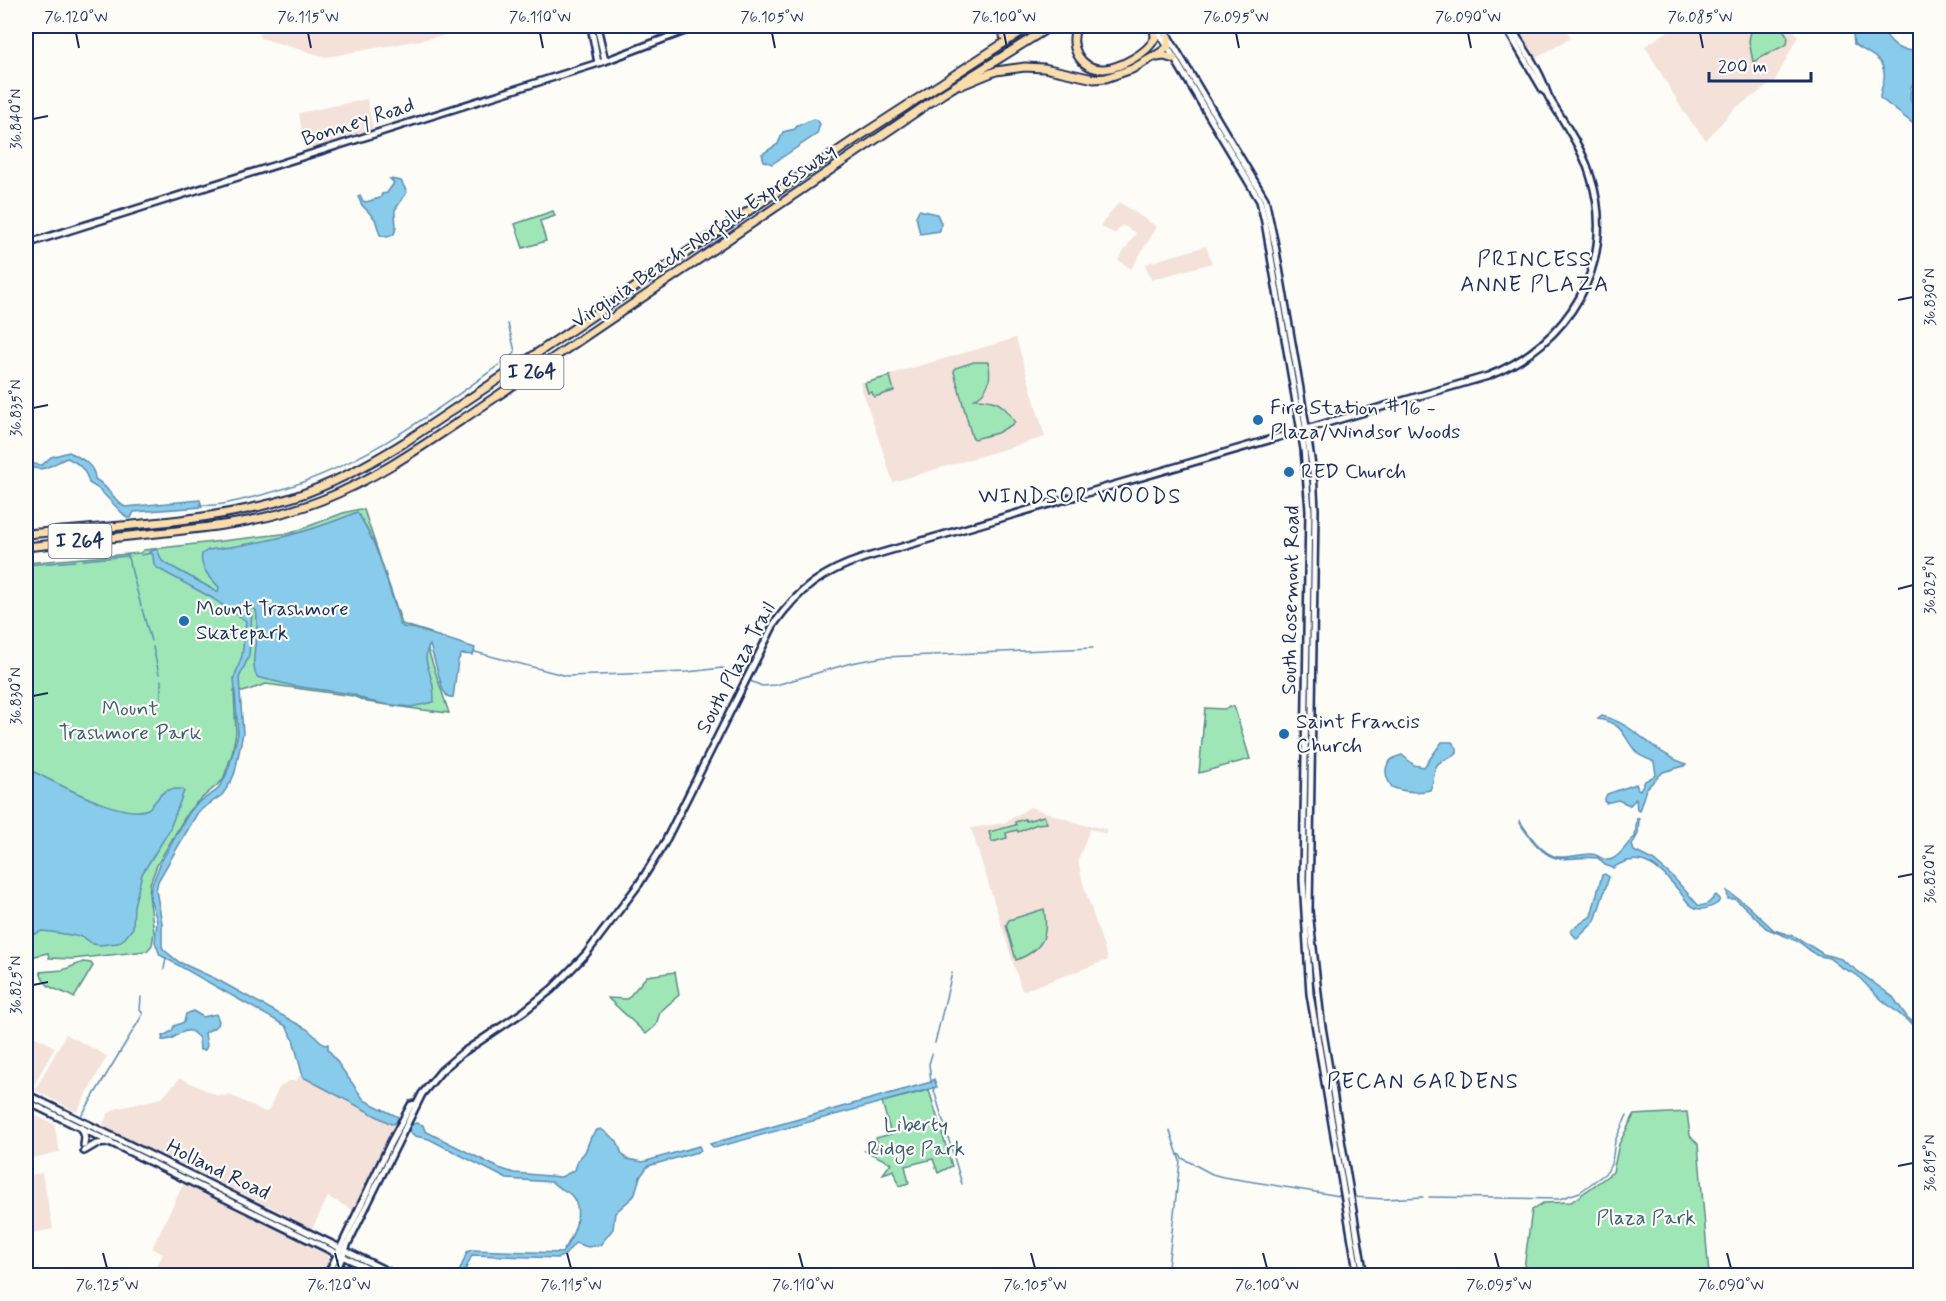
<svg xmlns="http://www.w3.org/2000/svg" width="1946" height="1301" font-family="Mynerve,sans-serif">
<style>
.built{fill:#f3e1da}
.green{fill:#9ee6b5;stroke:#5c8a8a;stroke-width:1.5}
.water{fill:#89cbea;stroke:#5d8db2;stroke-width:1.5}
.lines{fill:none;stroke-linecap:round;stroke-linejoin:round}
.stream{stroke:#5d8db2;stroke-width:1.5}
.secondary-casing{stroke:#1b2f5e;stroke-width:10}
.primary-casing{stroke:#1b2f5e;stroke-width:10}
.highway-casing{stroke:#1b2f5e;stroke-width:11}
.secondary{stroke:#fdfcf7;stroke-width:5}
.primary{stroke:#faddab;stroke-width:5}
.highway{stroke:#faddab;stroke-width:7}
.ticks{fill:none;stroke:#1b2f5e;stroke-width:2}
.poi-dot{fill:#1f6fb2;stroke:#fdfcf7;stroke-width:2}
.labels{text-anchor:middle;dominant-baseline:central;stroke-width:4.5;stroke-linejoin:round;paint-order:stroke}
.shield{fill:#fdfcf7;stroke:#5f6c8c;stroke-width:1.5}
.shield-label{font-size:20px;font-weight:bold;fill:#1b2f5e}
.street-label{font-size:21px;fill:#1b2f5e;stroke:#fdfcf7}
.poi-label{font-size:21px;fill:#1b2f5e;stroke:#fdfcf7;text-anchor:start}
.park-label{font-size:21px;fill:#3c5d74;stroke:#fdfcf7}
.neighbourhood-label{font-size:22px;letter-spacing:1.5px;fill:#1b2f5e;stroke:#fdfcf7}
.neatline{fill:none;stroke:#1b2f5e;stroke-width:2}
.ticks-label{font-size:15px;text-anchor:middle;fill:#1b2f5e}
</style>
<rect width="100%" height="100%" fill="#fdfcf7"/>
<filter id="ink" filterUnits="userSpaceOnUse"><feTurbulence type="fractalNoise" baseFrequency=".0167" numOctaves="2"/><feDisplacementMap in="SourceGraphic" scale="12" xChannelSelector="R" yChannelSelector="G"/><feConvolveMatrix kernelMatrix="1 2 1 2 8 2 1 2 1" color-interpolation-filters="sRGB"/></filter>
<g filter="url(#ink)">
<g class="built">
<polygon points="259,26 441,26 443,36 326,57 260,38"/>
<polygon points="1525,26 1564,26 1571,38 1536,58 1520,31"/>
<polygon points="1676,26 1790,26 1798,36 1775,81 1734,109 1706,140 1685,114 1645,46"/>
<polygon points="367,99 373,129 305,150 299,113"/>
<polygon points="1119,202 1157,227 1131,269 1118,260 1136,233 1122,225 1115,234 1100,226"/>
<polygon points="1206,246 1212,263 1151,280 1145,264"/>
<polygon points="1016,338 1045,437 893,482 860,383"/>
<polygon points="1030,807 1087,826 1093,826 1107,830 1106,834 1090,829 1078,860 1083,883 1108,960 1022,991 971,828 1004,823"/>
<polygon points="26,1032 55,1047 35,1083 26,1079"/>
<polygon points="66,1034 107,1056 77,1112 35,1090"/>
<polygon points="300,1076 395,1125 352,1212 351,1209 328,1197 312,1229 275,1209 127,1139 105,1127 103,1124 108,1114 115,1109 162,1098 180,1078 216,1095 225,1096 228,1094 265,1112 268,1111 279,1088 288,1081 296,1081"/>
<polygon points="26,1111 54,1124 60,1152 32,1158 26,1154"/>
<polygon points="42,1173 53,1229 26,1234 26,1176"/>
<polygon points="184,1183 327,1254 329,1261 323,1275 176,1275 157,1266 163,1254 152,1248"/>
</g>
<g class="green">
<polygon points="1752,26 1781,26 1788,37 1787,44 1753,62 1749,41"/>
<polygon points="553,211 555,216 540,221 546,241 523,248 515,224"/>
<path d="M 974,362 L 988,362 C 992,377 989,391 975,399 C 996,399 1005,404 1015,423 L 997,433 L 975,439 L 972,437 L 954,372 L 955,368 Z"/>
<polygon points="890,376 894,391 874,397 872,392 868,393 865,383"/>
<polygon points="360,509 364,510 402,624 431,633 428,650 449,713 423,710 367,702 353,696 266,684 243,692 234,691 236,733 232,754 223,780 196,803 188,812 157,865 150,884 149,895 154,932 152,945 147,951 72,959 49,958 48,953 26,958 26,563 140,553 144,550 291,533 343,513"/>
<polygon points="1234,706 1250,759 1199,773 1205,708 1224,709"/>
<polygon points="1044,816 1047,823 1037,824 1018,832 1017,830 1006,833 1007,838 992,842 989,832 1016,825 1015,822 1025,819 1026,821"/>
<path d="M 1044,909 C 1049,936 1043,950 1016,960 L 1006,925 L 1009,920 Z"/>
<path d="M 83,962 L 91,963 L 93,966 L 74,998 C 59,987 47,993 40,972 L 63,970 Z"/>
<polygon points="675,972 679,995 660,1012 656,1025 646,1034 608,998 627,999 647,976"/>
<polygon points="929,1090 952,1166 938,1173 933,1159 905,1166 909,1183 899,1186 894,1170 883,1174 891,1163 865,1151 878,1147 876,1138 891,1134 882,1102"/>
<polygon points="1687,1112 1690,1136 1698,1144 1709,1275 1523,1275 1532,1210 1543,1203 1571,1202 1613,1172 1619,1144 1634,1115"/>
</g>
<g class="water">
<path d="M 1852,26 L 1884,26 C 1887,45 1901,54 1920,49 L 1920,74 L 1911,87 L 1910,99 L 1920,120 L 1920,129 L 1880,98 C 1880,91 1883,86 1884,79 C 1887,58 1867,54 1854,44 Z"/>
<polygon points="813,119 817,120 820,124 817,134 772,164 764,161 762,154 778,144 783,132 795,129 797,126"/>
<path d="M 390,179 L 401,181 L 407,192 L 395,210 C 394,220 399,227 393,235 L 387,237 L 380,235 L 375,219 L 362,205 L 358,197 L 360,195 L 363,201 L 366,202 L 380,198 L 382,194 L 387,193 L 394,183 Z"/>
<polygon points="919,210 937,214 941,223 940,231 920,234 916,216"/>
<path d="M 69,452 C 81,458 95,465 95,479 C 108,486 113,500 125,507 L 200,500 L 202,507 L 134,512 L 131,518 L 127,518 L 99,489 L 89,483 C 86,470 79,463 67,458 C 49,465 46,473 26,466 L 26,459 L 34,464 L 42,465 L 51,457 Z"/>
<path d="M 357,512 C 378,542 389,588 400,624 L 403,627 L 416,629 L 475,648 L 473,655 L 462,654 L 458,660 L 453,698 L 447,696 L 443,690 L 430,645 C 421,656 430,670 432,682 C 434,689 434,695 434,702 L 411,707 L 384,704 L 369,701 L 352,694 L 294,686 L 257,677 C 248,661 261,632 256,610 L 245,605 L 245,609 L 252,614 L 249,656 L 239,678 L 243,733 L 235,772 L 231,782 L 222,795 L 198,812 L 158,881 L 156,890 L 162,923 L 162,946 L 164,950 L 179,962 L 216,979 L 307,1029 L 325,1045 L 328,1044 L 328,1049 L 364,1100 L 398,1117 L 396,1123 L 391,1124 L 303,1077 L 293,1039 L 286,1026 L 160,955 L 155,942 L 157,921 L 150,898 L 151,887 L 161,862 L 189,813 L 196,804 L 216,791 L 224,780 L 229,767 L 238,734 L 234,678 L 242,656 L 246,621 L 212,598 L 157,568 L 154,565 L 153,555 L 149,552 L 157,549 L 162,561 L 167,564 L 218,592 L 219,587 C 210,578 199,567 202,554 L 208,550 C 261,544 309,533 357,512 Z"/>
<path d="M 1602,716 C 1635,724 1653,753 1686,764 L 1684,766 L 1663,772 L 1646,789 L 1639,811 L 1637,810 L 1636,799 L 1630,805 L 1618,800 L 1606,803 L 1604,801 L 1607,794 L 1636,784 L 1638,789 L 1640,790 L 1645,781 L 1656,775 L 1654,762 C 1649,759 1641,757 1637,753 C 1622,736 1625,724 1598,719 Z"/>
<path d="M 1442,742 L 1452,742 L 1457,748 L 1457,752 C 1452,760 1442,758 1437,765 C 1432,773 1435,782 1430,790 C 1419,793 1403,792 1392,787 C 1382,773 1384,759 1402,755 L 1414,765 L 1424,767 Z"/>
<path d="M 26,768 C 52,780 122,821 148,809 C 162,797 158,788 181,789 L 184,791 L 169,831 L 142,874 L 134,906 L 133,928 L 125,938 L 118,943 L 100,945 L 93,944 L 83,937 L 52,932 L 42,931 L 32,935 L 29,940 L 28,940 L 26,932 Z"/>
<path d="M 1637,818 L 1639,819 L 1638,834 L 1632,845 L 1634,851 L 1654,861 L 1674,878 L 1698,905 C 1708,907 1710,901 1716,895 L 1720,899 L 1718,903 C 1711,908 1700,912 1692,906 C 1687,903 1683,896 1680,892 C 1662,870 1641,848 1613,868 L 1605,865 L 1598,858 C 1566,855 1556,869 1532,840 C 1527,833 1521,827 1519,820 C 1527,832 1542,855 1558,857 C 1569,858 1580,854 1591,854 C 1599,854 1604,863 1612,859 C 1623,854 1626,843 1635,837 Z"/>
<polygon points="1605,874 1609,877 1595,921 1577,939 1570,931 1591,916 1602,875"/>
<polygon points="1727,891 1746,904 1774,930 1796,937 1823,954 1841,959 1893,997 1907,1017 1914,1023 1920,1025 1920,1031 1876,995 1857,975 1841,967 1829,958 1816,955 1799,942 1766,928 1746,908 1735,899 1728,899"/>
<path d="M 193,1011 L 203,1017 L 216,1014 L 219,1021 L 218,1025 L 205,1033 L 207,1046 L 205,1050 L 200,1050 L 199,1038 L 191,1031 C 179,1029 174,1042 162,1040 L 163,1036 L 172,1031 L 174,1026 L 184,1022 L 186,1014 Z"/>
<polygon points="934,1079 937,1087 714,1148 710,1144 931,1082"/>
<path d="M 416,1123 L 423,1125 L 425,1131 L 499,1168 L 514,1173 L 561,1177 L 575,1170 L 578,1160 L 585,1152 L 591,1137 L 597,1130 L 601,1129 L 617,1141 L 622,1154 L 627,1159 L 643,1162 L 699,1146 L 701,1151 L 648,1166 L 640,1177 L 634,1196 L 615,1213 L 613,1229 L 600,1245 L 588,1247 L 575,1243 L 565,1255 L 558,1258 L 472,1255 L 463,1275 L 458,1275 L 467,1252 L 471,1250 L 562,1253 C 572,1239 586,1211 571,1195 C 566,1190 557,1188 552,1182 L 507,1179 L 429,1139 L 415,1136 L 408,1130 L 411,1125 Z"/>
</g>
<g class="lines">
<g class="stream">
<path d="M 200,505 C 218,507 237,501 254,497 C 355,473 432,414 514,354 L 515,351 L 508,324"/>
<polyline points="141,555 152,553"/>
<polyline points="128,556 130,567"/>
<polyline points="83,560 129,556"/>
<polyline points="26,565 75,561"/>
<polyline points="131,568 141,606"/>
<polyline points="142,609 151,641"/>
<polyline points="153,647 159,674"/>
<polyline points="475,652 567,676 688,672 722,668 744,677"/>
<polyline points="748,680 762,686 776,685 851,663 884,657 1093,648"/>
<polyline points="161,701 161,680"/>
<polyline points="164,969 166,958"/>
<polyline points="935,1043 952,973"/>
<polyline points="931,1083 929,1064 932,1054"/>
<polyline points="933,1087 962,1184"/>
<polyline points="82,1115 143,1014 140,1010 141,997"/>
<polyline points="1179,1154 1182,1158 1212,1174 1223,1177 1340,1196"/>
<polyline points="1353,1197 1385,1199 1423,1197"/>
<polyline points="1429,1197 1559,1199 1580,1192 1607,1172 1612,1162 1615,1141 1627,1115"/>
<polyline points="1167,1276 1180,1161 1170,1131"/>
</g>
<g class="secondary-casing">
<g id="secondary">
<polyline points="591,26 598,63"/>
<polyline points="597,26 605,61"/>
<polyline points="1155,26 1260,201 1265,222 1304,449 1309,510 1303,880 1310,994 1358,1276"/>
<polyline points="1162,26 1265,199 1275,245 1300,389 1313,472 1315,510 1309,911 1321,1021 1364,1276"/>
<polyline points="1505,26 1543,90 1547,93"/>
<polyline points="26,244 605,61 698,26"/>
<polyline points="26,1094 397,1276"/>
<polyline points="26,1101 383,1276"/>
<polyline points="82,1128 85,1137 84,1145"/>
<polyline points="84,1151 96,1144 108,1143"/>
<polyline points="327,1276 391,1142 411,1105 416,1104"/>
<path d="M 334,1276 L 348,1243 L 422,1094 L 442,1070 L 462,1053 L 523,1012 L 552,989 L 586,954 L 639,884 L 664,844 L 774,624 C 799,589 823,571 864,558 L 1488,376 C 1568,345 1618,264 1591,178 C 1585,156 1573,137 1561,117 C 1557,110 1550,101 1547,93 C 1540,70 1523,47 1510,26"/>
</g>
</g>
<g class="primary-casing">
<polyline id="primary" points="26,1273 26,1276"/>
</g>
<g class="highway-casing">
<g id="highway">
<path d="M 1077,26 C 1068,45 1079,70 1104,69 C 1120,68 1148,53 1155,38 L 1154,26"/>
<polyline points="1004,36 1019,26"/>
<polyline points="1157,57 1164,56 1174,59"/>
<polyline points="962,85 996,71 1025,67 1044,68 1094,79 1106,78 1132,69 1160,53 1168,47 1168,37"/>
<path d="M 26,534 C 113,526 211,523 294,497 C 334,484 370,464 405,442 L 860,136 L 1030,26"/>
<path d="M 26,547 C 69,542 113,538 157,533 C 214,527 269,521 322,500 C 377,478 424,445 472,413 L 944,93 L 1051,26"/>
</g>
</g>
<use href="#secondary" class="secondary"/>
<use href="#primary" class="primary"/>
<use href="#highway" class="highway"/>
</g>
</g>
<path class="ticks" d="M 76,33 L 79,48M 308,33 L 311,48M 540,33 L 543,48M 772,33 L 775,48M 1004,33 L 1007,48M 1236,33 L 1239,48M 1468,33 L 1471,48M 1700,33 L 1703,48M 33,119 L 48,116M 1898,300 L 1913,297M 33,408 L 48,405M 1898,589 L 1913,585M 33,696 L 48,693M 1898,877 L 1913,874M 33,985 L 48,982M 1898,1166 L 1913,1163M 103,1253 L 107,1268M 335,1253 L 339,1268M 567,1253 L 571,1268M 799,1253 L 803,1268M 1031,1253 L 1035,1268M 1263,1253 L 1267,1268M 1495,1253 L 1499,1268M 1727,1253 L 1731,1268"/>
<g class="poi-dot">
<circle cx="1258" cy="420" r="6"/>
<circle cx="1289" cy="472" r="6"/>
<circle cx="184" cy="621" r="6"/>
<circle cx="1284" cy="734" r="6"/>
</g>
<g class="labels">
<g class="shield">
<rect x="500.5" y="355" width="63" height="34" rx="4.5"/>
<rect x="48.5" y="524" width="63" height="34" rx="4.5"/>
</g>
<g class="shield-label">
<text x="532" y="372">I 264</text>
<text x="80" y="541">I 264</text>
</g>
<g class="street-label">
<text transform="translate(358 122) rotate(-18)">Bonney Road</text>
<text transform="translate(704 236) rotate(-34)">Virginia Beach-Norfolk Expressway</text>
<text transform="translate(1291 600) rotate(-89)">South Rosemont Road</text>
<text transform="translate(736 668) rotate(-62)">South Plaza Trail</text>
<text transform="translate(218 1170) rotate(26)">Holland Road</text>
</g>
<g class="poi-label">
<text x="1270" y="408">Fire Station #16 -<tspan x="1270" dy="24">Plaza/Windsor Woods</tspan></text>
<text x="1301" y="472">RED Church</text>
<text x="196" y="609">Mount Trashmore<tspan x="196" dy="24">Skatepark</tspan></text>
<text x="1296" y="722">Saint Francis<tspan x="1296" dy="24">Church</tspan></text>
</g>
<g class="park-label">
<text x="130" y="709">Mount<tspan x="130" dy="24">Trashmore Park</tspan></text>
<text x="916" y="1125">Liberty<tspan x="916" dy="24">Ridge Park</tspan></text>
<text x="1646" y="1218">Plaza Park</text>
</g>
<g class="neighbourhood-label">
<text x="1535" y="260">PRINCESS<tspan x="1535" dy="25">ANNE PLAZA</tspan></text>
<text x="1080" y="497">WINDSOR WOODS</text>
<text x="1423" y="1082">PECAN GARDENS</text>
</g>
</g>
<rect width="1946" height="1301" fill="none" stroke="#fdfcf7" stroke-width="66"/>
<path d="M1709 72v9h102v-9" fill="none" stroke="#1b2f5e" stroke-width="3"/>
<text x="1718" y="72" font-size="18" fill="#1b2f5e" stroke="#fdfcf7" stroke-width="4.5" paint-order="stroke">200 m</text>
<rect x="33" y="33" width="1880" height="1235" class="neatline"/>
<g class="ticks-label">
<text x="76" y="22">76.120°W</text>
<text x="308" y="22">76.115°W</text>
<text x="540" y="22">76.110°W</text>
<text x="772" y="22">76.105°W</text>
<text x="1004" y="22">76.100°W</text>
<text x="1236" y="22">76.095°W</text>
<text x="1468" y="22">76.090°W</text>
<text x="1700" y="22">76.085°W</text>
<text transform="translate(16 119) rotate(-90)" y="5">36.840°N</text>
<text transform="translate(1930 297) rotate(-90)" y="5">36.830°N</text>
<text transform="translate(16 408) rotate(-90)" y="5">36.835°N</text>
<text transform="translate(1930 585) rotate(-90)" y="5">36.825°N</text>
<text transform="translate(16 696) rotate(-90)" y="5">36.830°N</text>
<text transform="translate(1930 874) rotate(-90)" y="5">36.820°N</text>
<text transform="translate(16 985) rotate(-90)" y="5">36.825°N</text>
<text transform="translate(1930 1163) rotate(-90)" y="5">36.815°N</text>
<text x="107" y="1290">76.125°W</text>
<text x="339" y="1290">76.120°W</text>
<text x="571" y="1290">76.115°W</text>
<text x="803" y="1290">76.110°W</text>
<text x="1035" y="1290">76.105°W</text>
<text x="1267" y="1290">76.100°W</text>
<text x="1499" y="1290">76.095°W</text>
<text x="1731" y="1290">76.090°W</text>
</g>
</svg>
